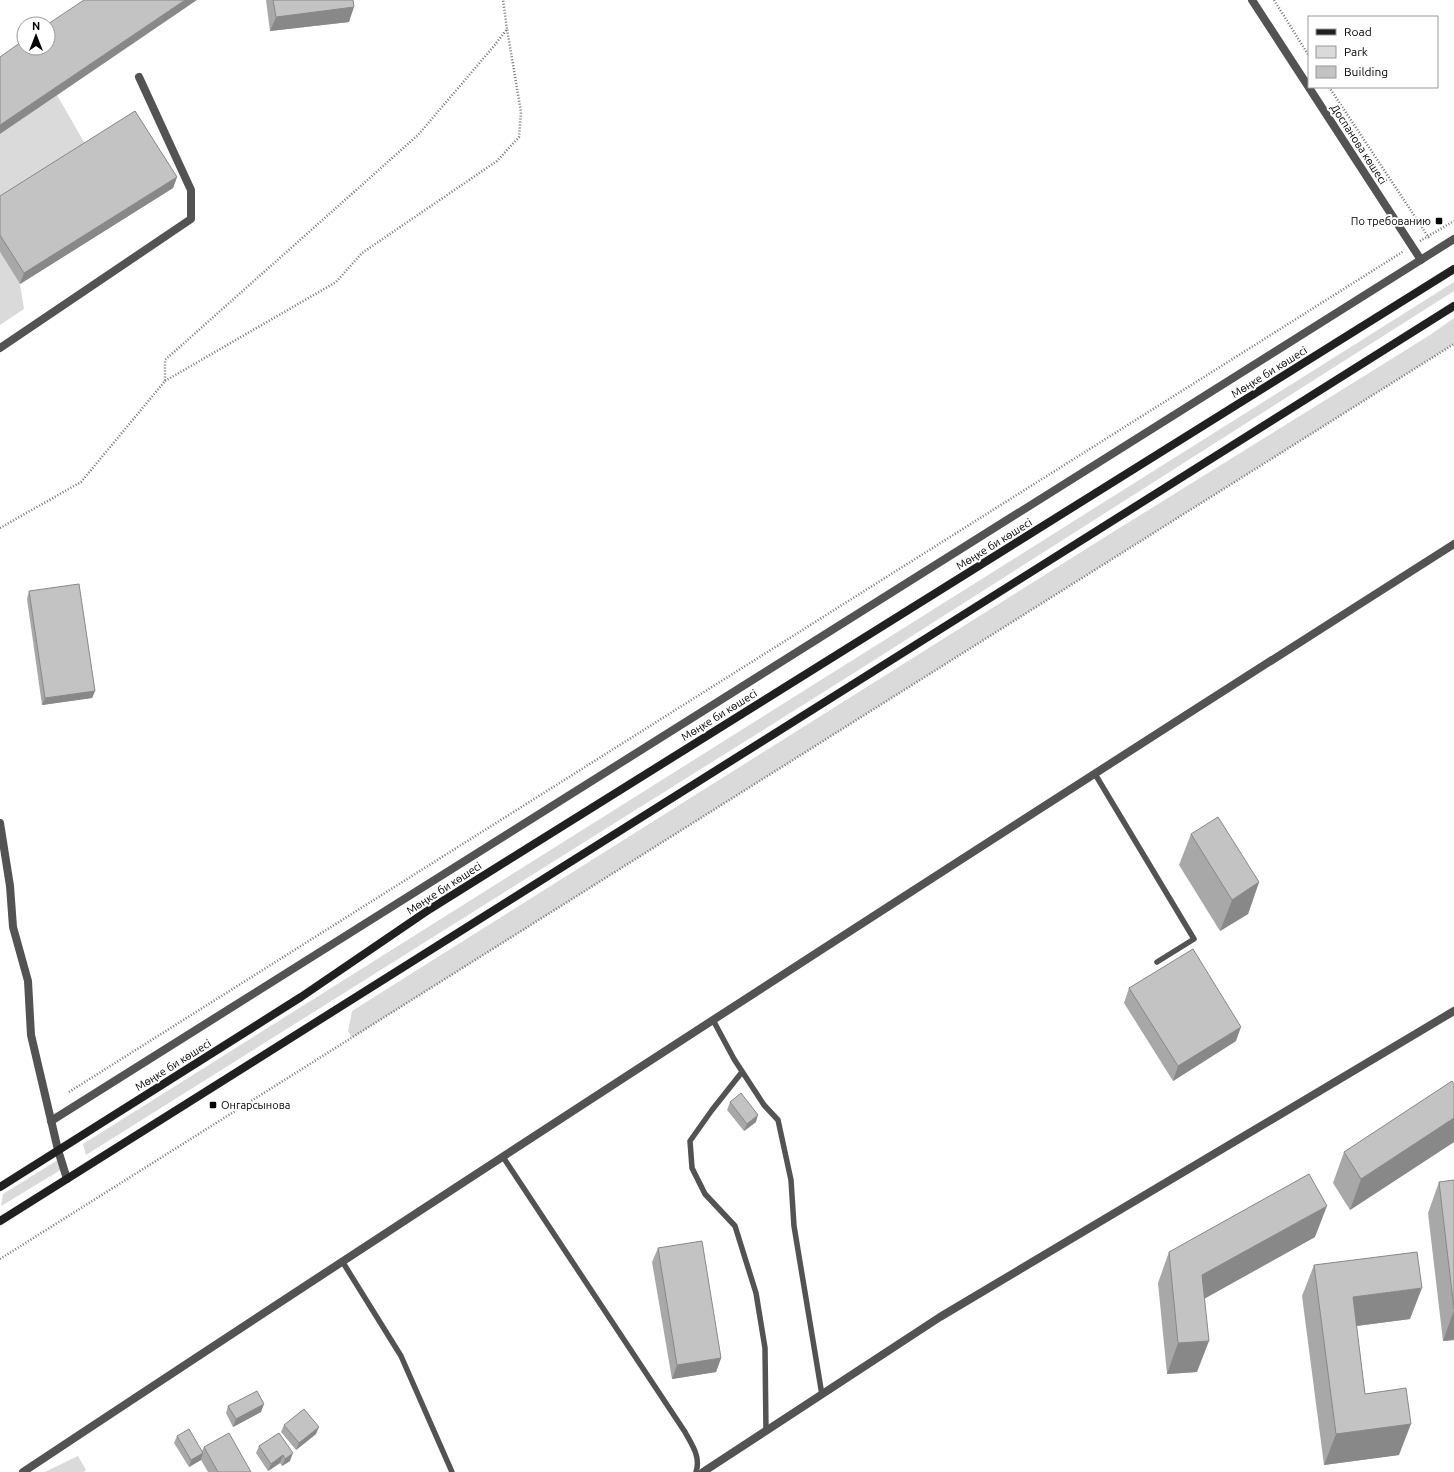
<svg xmlns="http://www.w3.org/2000/svg" width="1454" height="1472" font-family="Ubuntu,sans-serif">
<style>
.green{fill:#dadada}
.lines{fill:none;stroke-linecap:round;stroke-linejoin:round}
.path{stroke:#757575;stroke-width:2.5;stroke-dasharray:1 2;stroke-linecap:butt}
.lane{stroke:#535353;stroke-width:5.5}
.street{stroke:#535353;stroke-width:8}
.secondary{stroke:#202020;stroke-width:8}
.wall{fill:#a8a8a8}
.shaded-wall{fill:#888}
.building{fill:#c3c3c3;stroke:#888}
.poi-dot{fill:#000;stroke:#fff;stroke-width:1.5}
.labels{text-anchor:middle;dominant-baseline:central;stroke-width:4;stroke-linejoin:round;paint-order:stroke}
.street-label{font-size:11px;fill:#000;stroke:#fff}
.poi-label{font-size:11px;fill:#000;stroke:#fff;text-anchor:end}
</style>
<rect width="100%" height="100%" fill="#fff"/>
<g class="green">
<polygon points="57,95 88,149 0,204 0,134"/>
<polygon points="0,252 20,284 24,309 0,325"/>
<polygon points="1454,282 1454,291 857,671 86,1155 83,1144"/>
<polygon points="1454,318 1454,344 352,1038 348,1031 352,1011 1105,537 1430,335"/>
<polygon points="61,1158 64,1168 1,1206 3,1194"/>
<polygon points="78,1456 86,1470 84,1472 45,1472"/>
</g>
<g class="lines">
<g class="path">
<polyline points="1274,0 1309,56"/>
<polyline points="1329,87 1429,238"/>
<polyline points="1420,241 1454,221"/>
<polyline points="165,381 336,282 362,253 497,161 519,137 521,112 507,29"/>
<polyline points="0,528 81,482 165,381 165,360 418,135 494,46 507,29 503,0"/>
<polyline points="69,1092 1404,251"/>
<polyline points="0,1259 1454,344"/>
</g>
<g class="lane">
<polyline points="1095,774 1194,939 1157,962"/>
<polyline points="713,1020 734,1059 764,1105 778,1120 791,1180 794,1226 822,1395"/>
<polyline points="742,1072 712,1110 690,1141 692,1168 705,1194 735,1226 756,1293 765,1348 766,1431"/>
<path d="M 503,1157 L 685,1432 C 692,1445 701,1457 696,1472"/>
<polyline points="342,1261 401,1356 452,1472"/>
</g>
<g class="street">
<polyline points="1252,0 1421,260"/>
<polyline points="0,348 191,219 191,190 139,77"/>
<polyline points="0,823 10,886 13,927 28,981 31,1035 58,1150 67,1179"/>
<polyline points="51,1121 1454,239"/>
<path d="M 23,1472 C 497,1158 975,849 1454,544"/>
<polyline points="703,1472 940,1317 1454,1011"/>
</g>
<g class="secondary">
<polyline points="0,1187 301,997 430,909 1454,269"/>
<polyline points="0,1221 1454,306"/>
</g>
</g>
<g class="wall">
<polygon points="266,0 353,0 349,22 270,31"/>
<polygon points="177,177 173,188 20,284 0,252 0,196"/>
<polygon points="29,591 95,691 92,698 42,705 27,599"/>
<polygon points="1191,834 1259,882 1248,914 1220,931 1179,865"/>
<polygon points="1129,988 1236,1041 1173,1081 1124,1003"/>
<polygon points="1454,1084 1454,1142 1350,1210 1333,1183 1344,1152"/>
<polygon points="730,1102 756,1122 744,1131 727,1110"/>
<polygon points="1454,1180 1454,1340 1443,1341 1428,1213 1439,1182"/>
<polygon points="1315,1237 1204,1299 1197,1372 1167,1374 1158,1283 1169,1252"/>
<polygon points="658,1248 721,1358 716,1372 672,1379 652,1262"/>
<polygon points="1314,1265 1410,1319 1356,1326 1365,1394 1399,1455 1324,1465 1302,1296"/>
<polygon points="228,1406 261,1412 233,1427 226,1413"/>
<polygon points="284,1425 316,1434 296,1450 281,1432"/>
<polygon points="279,1433 290,1461 282,1466 280,1463 268,1471 256,1453 259,1446"/>
<polygon points="177,1436 202,1451 204,1447 251,1472 208,1472 201,1460 189,1467 174,1443"/>
</g>
<g class="shaded-wall">
<polygon points="185,0 197,0 0,134 0,125"/>
<polygon points="354,7 349,22 270,31 276,17"/>
<polygon points="177,177 173,188 20,284 24,273"/>
<polygon points="95,691 92,698 42,705 45,698"/>
<polygon points="1259,882 1248,914 1220,931 1232,900"/>
<polygon points="1241,1027 1236,1041 1173,1081 1178,1066"/>
<polygon points="758,1115 756,1122 744,1131 747,1124"/>
<polygon points="1454,1118 1454,1142 1350,1210 1361,1179"/>
<polygon points="1327,1206 1315,1237 1191,1306 1202,1275"/>
<polygon points="1422,1288 1410,1319 1341,1328 1353,1297"/>
<polygon points="1454,1310 1454,1340 1443,1341"/>
<polygon points="1209,1341 1197,1372 1167,1374 1178,1343"/>
<polygon points="721,1358 716,1372 672,1379 677,1365"/>
<polygon points="264,1404 261,1412 233,1427 236,1419"/>
<polygon points="1411,1424 1399,1455 1324,1465 1336,1434"/>
<polygon points="319,1427 316,1434 296,1450 299,1443"/>
<polygon points="203,1453 201,1460 189,1467 191,1460"/>
<polygon points="293,1453 290,1461 282,1466 285,1459"/>
<polygon points="283,1455 280,1463 268,1471 271,1464"/>
</g>
<g class="building">
<polygon points="84,0 185,0 0,125 0,57 24,40 24,48 48,48 48,24"/>
<polygon points="273,0 353,0 354,7 276,17"/>
<polygon points="135,111 177,177 24,273 0,235 0,196"/>
<polygon points="79,584 95,691 45,698 29,591"/>
<polygon points="1218,817 1259,882 1232,900 1191,834"/>
<polygon points="1193,949 1241,1027 1178,1066 1129,988"/>
<polygon points="1452,1081 1454,1084 1454,1118 1361,1179 1344,1152"/>
<polygon points="741,1093 758,1115 747,1124 730,1102"/>
<polygon points="1309,1174 1327,1206 1202,1275 1209,1341 1178,1343 1169,1252"/>
<polygon points="1454,1180 1454,1309 1439,1182"/>
<polygon points="702,1241 721,1358 677,1365 658,1248"/>
<polygon points="1417,1252 1422,1288 1353,1297 1365,1394 1406,1388 1411,1424 1336,1434 1314,1265"/>
<polygon points="257,1391 264,1404 236,1419 228,1406"/>
<polygon points="304,1409 319,1427 299,1443 284,1425"/>
<polygon points="189,1429 203,1453 191,1460 177,1436"/>
<polygon points="229,1433 251,1472 218,1472 204,1447"/>
<polygon points="279,1433 293,1453 285,1459 283,1455 271,1464 259,1446"/>
</g>
<g class="poi-dot">
<rect x="1435" y="217" width="8" height="8" rx="2"/>
<rect x="209" y="1101" width="8" height="8" rx="2"/>
</g>
<g class="labels">
<g class="street-label">
<text transform="translate(1359 144) rotate(57)">Доспанова көшесі</text>
<text transform="translate(1269 372) rotate(-32)">Мөңке би көшесі</text>
<text transform="translate(994 544) rotate(-32)">Мөңке би көшесі</text>
<text transform="translate(719 715) rotate(-32)">Мөңке би көшесі</text>
<text transform="translate(444 888) rotate(-33)">Мөңке би көшесі</text>
<text transform="translate(173 1065) rotate(-32)">Мөңке би көшесі</text>
</g>
<g class="poi-label">
<text x="1431" y="221">По требованию</text>
<text x="221" y="1105" text-anchor="start">Онгарсынова</text>
</g>
</g>
<rect x="1308" y="16" width="130" height="72" fill="#ffffff" stroke="#999999"/>
<rect x="1316" y="29" width="20" height="6" fill="#202020" stroke="#999999"/>
<text x="1344" y="36" font-size="12" fill="#000000">Road</text>
<rect x="1316" y="46" width="20" height="12" fill="#dadada" stroke="#999999"/>
<text x="1344" y="56" font-size="12" fill="#000000">Park</text>
<rect x="1316" y="66" width="20" height="12" fill="#c3c3c3" stroke="#999999"/>
<text x="1344" y="76" font-size="12" fill="#000000">Building</text>
<g transform="translate(36 36)"><circle r="19" fill="#ffffff" stroke="#999999"/>
<path d="M0-3L7 15L0 10L-7 15Z" fill="#000000"/>
<text y="-6" font-size="11" font-weight="bold" text-anchor="middle" fill="#000000">N</text>
</g>
</svg>
